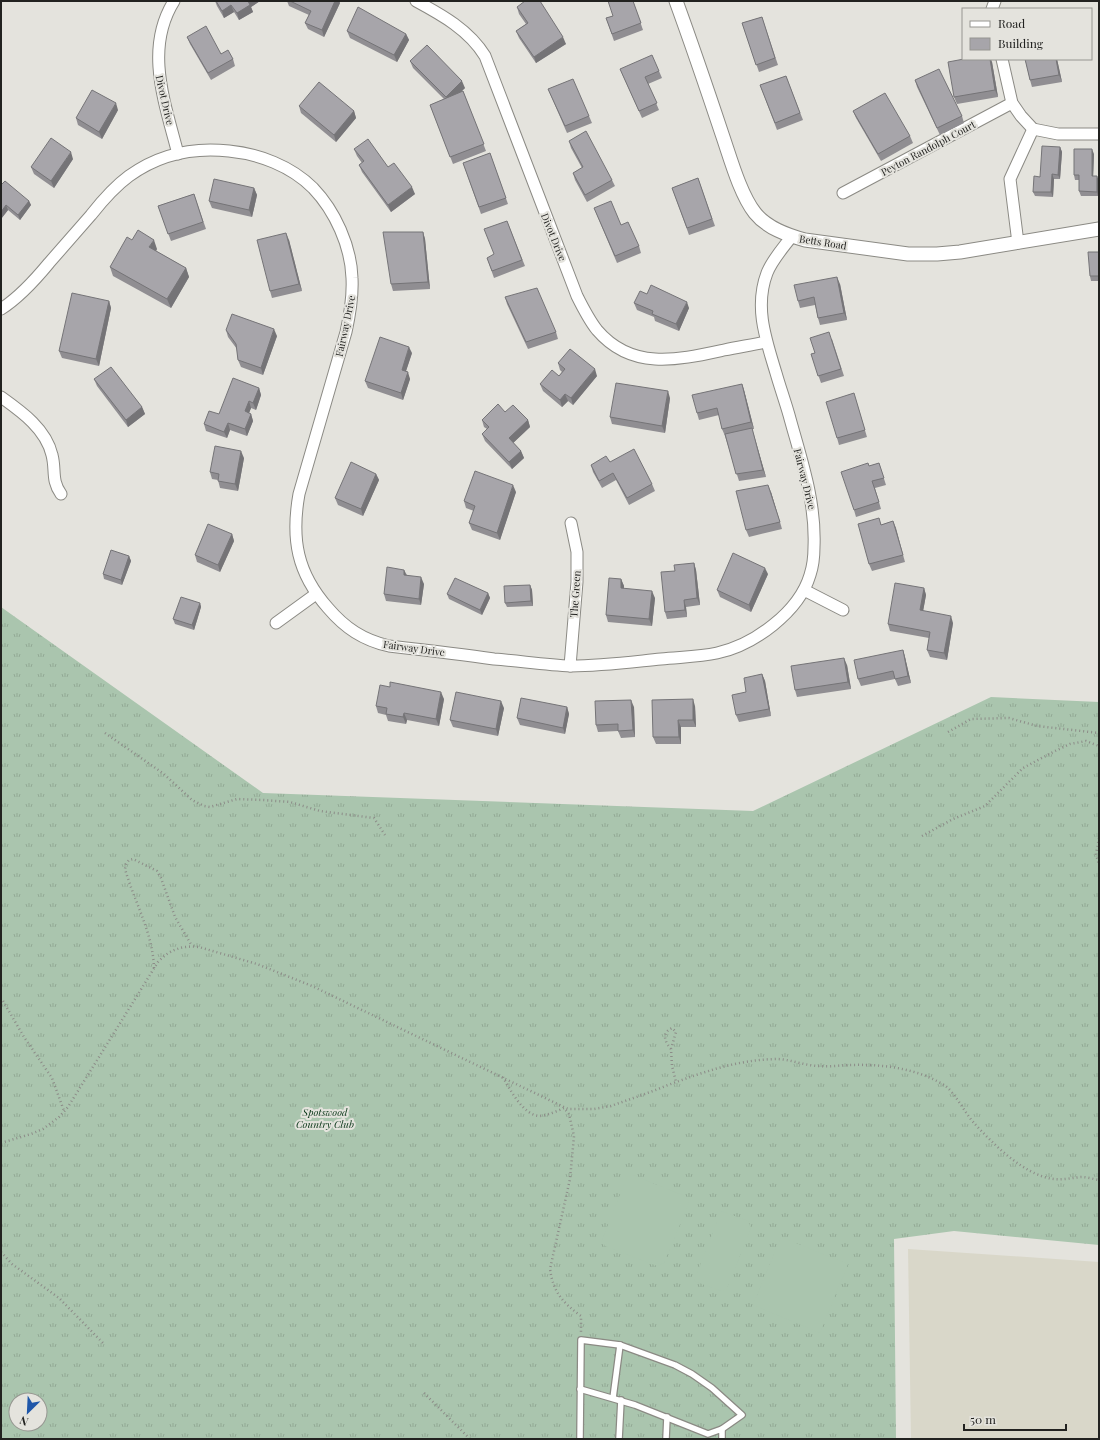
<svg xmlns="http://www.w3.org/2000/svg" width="1100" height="1440" font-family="'Playfair Display',serif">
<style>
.built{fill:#d9d7c9}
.grass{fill:url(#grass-tufts);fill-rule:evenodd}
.pitch{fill:#aac5ae}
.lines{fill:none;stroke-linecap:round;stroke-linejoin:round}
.service-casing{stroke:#8b8a84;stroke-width:8}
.minor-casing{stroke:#8b8a84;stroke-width:13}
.tertiary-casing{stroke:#8b8a84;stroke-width:15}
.path{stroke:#8c8c88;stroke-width:2.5;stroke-dasharray:1 3;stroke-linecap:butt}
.service{stroke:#fff;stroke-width:5.5}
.minor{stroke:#fff;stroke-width:11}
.tertiary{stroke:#fff;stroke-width:13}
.wall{fill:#908e92}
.shaded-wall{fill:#757477}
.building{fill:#a7a5aa;stroke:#757477}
.labels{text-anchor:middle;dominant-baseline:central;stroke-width:4;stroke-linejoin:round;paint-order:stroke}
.street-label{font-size:10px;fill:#222220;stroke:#e4e3dd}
.park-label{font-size:10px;font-style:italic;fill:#083617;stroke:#e4e3dd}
</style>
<defs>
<pattern id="grass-tufts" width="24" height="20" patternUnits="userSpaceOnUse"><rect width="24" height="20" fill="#aac5ae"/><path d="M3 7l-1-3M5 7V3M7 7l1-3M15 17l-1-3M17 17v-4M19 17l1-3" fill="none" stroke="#92a995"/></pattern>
</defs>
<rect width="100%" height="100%" fill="#e4e3dd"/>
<polygon class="built" points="908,1249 1099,1262 1099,1439 911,1439"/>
<path class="grass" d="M 1,607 L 263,793 L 753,811 L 991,697 L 1099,702 L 1099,1245 L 954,1231 L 894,1239 L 896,1439 L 1,1439 ZM 16,1400 L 40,1400 L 40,1424 L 16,1424 Z"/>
<g class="pitch">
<polygon points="633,1175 687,1197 689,1203 664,1263 657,1266 605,1246 602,1240 627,1177"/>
<polygon points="721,1211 748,1221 751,1228 727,1289 721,1291 694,1281"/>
<polygon points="781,1237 848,1264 820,1333 753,1305"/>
</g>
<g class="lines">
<g class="service-casing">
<g id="service">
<polyline points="580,1389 635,1405 708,1434 722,1429 722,1439"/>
<polyline points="613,1398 620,1345"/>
<polyline points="580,1439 581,1340 620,1345 675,1365 692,1374 712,1388 742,1415 722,1429"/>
<polyline points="619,1439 621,1400"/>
<polyline points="666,1439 667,1417"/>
</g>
</g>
<g class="minor-casing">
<g id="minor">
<path d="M 174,1 C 144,49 165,103 178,154"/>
<path d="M 416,1 C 442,15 469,30 485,56 L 577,296 C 583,308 589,320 597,330 C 632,371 678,360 724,350 C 738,347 752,345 766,342"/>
<polyline points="992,9 995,1"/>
<polyline points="1002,59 1012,103 1021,116 1033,129 1058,134 1099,134"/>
<polyline points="843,193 1012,103"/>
<polyline points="1018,243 1010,179 1033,129"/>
<path d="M 1,309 C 20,297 35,280 49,263 C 63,247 77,231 91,215 C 102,201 114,187 129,176 C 158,155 193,147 229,151 C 259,154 291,166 313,188 C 335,211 351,246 352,278 C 353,296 350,314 346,332 L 299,494 C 291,539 297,573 328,608 C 345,628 363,640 389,646 C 424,650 459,654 494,659 C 520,661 546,665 571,666 C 601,666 631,662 661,659 C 679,657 699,657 717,653 C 754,645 799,612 810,575 C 813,566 814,556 814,547 C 816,501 801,459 789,415 C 785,401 780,387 776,373 C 766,340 754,307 767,273 C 772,260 783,248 792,236"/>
<path d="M 1,397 C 22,412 46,429 52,455 C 56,470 51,480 61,494"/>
<polyline points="804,590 843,610"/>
<polyline points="276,623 316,594"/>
<polyline points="570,666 577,582 577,552 571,523"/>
</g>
</g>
<g class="tertiary-casing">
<path id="tertiary" d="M 676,1 C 692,45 707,89 722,134 C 730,157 740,194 755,213 C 767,228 787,235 805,240 L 908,254 L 937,254 L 960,252 L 1099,229"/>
</g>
<g class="path">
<polyline points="948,732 971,719 1009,718 1037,726 1099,733"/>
<polyline points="105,733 164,774 192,800 204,806 210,807 237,799 263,800 290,802 320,811 374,818 385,835"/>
<polyline points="922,836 953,819 985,806 1023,768 1055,751 1070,744 1086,741 1099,746"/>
<polyline points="1099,838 1096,854 1099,865"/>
<path d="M 154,968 C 153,933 134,901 125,869 L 126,864 L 129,860 L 133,859 L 157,871 L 161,878 L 175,917 L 192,946"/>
<polyline points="3,1001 24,1037 52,1078 64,1111"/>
<path d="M 671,1049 C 665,1042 661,1033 672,1028 L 676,1032 L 671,1049 L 672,1066 L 676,1082"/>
<path d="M 503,1077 C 510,1090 524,1116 540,1116 C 549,1115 557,1111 564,1108 L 569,1114 L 574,1136 L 570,1179 L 550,1269 C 553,1292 563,1303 581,1316 L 581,1332"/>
<path d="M 1,1143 L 31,1134 L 43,1129 L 59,1117 L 68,1107 L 158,962 C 169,950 182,945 199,947 L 257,964 L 312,986 L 568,1109 L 594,1109 L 611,1106 C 630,1099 649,1093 668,1085 C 704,1072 736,1060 776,1059 C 790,1059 805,1066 820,1066 C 830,1067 841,1065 851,1065 C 882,1064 916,1068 944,1085 C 954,1091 965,1113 974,1123 C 993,1144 1025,1176 1054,1179 C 1063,1180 1072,1178 1081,1177 C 1087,1177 1093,1179 1099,1180"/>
<polyline points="1,1252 12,1264 59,1298 104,1344"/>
<polyline points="424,1393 470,1439"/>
</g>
<use href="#service" class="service"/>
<use href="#minor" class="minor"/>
<use href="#tertiary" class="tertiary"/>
</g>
<g class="wall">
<polygon points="215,1 260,1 251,7 253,12 239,20 234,12 224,18 217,6"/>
<polygon points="287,1 339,1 340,3 324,37 308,29 305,23 309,15 289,6"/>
<polygon points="633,1 643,30 614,41 606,18 613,16"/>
<polygon points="517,7 566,44 536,63 519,38 516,31 526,24 519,14"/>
<polygon points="762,17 778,65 759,72 742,23"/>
<polygon points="347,31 406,34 409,40 397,62 350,38"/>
<polygon points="187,37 233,59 235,66 211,80 190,44"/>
<polygon points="1025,59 1057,59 1062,82 1032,87 1030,80"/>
<polygon points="410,61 465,88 460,92 463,91 486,151 453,164 430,105 444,99 413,68"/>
<polygon points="992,62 998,97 957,104 954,97"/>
<polygon points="620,69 659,71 662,78 648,84 659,110 642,118 623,76"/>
<polygon points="786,76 803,120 777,130 760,85"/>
<polygon points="915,80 962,116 964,123 940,135 917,87"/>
<polygon points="548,89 589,116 592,123 567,133"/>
<polygon points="299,106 354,111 356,118 336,142 301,113"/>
<polygon points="118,110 102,139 78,125 76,118"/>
<polygon points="853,111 910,136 913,143 881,161 856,118"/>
<polygon points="569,141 612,180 615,186 587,202 575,180 573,173 582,168 571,148"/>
<polygon points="1060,147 1062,152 1060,179 1054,179 1053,197 1035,196 1033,192 1040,177"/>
<polygon points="354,149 415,194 391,212 362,172 359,165 362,163 357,156"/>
<polygon points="490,153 508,204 481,214 463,163"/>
<polygon points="1094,154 1093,176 1099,181 1098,196 1081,196 1079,191 1079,180 1075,180 1074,175"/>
<polygon points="73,159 54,188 34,174 31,167"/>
<polygon points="698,178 715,226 689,235 672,188"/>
<polygon points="1,185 29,201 31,205 20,220 8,210 1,219"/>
<polygon points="254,188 257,195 252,217 212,208 209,201"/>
<polygon points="194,194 206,229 171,241 158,206"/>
<polygon points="594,208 621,225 639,246 641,253 617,263"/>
<polygon points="507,221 525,266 494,278 487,258 494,255"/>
<polygon points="423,232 425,239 430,289 393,291 391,284"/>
<polygon points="289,240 302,291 272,298 270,291"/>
<polygon points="157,249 156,251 186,268 189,277 171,308 113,276 110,267"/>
<polygon points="1099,252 1099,281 1091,281 1090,276"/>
<polygon points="840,284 847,320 820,325 818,318 815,305 800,308 798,301"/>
<polygon points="647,294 689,308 679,331 655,321 654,317 637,310 634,303"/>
<polygon points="505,297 556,332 558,339 528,349 507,304"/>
<polygon points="109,301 111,308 99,366 62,358 59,351"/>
<polygon points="226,330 277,336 263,375 241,367 238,360 237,349 228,337"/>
<polygon points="832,339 844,376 821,383 811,354 815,353"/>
<polygon points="412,353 406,371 410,379 403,400 368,388 365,381"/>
<polygon points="558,363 597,376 573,405 568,401 562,407 543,391 540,384 559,376 562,372 560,370"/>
<polygon points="94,379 142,407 145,414 128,427 97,386"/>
<polygon points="742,384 744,390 754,429 752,429 766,477 739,481 725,436 722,429 719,415 699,420 697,413"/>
<polygon points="259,388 261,395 256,410 251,408 249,413 251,414 253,421 247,436 230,430 227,438 206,431 204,424"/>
<polygon points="670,398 665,433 612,424 610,417"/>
<polygon points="856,400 867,437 839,445 837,438"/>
<polygon points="505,412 528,420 530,427 513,443 521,451 524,458 512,469 485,441 482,434 487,429 484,427 482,420"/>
<polygon points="244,458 238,491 220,488 218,480 212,479 210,472"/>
<polygon points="610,462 652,484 655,491 629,505 616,480 602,488 593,472 591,465"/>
<polygon points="879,463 886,485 875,488 881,509 856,517 854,510 869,466"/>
<polygon points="376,474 379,480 363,516 338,505 335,498"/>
<polygon points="516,492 500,540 472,530 469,523 474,511 466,508 464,501"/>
<polygon points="771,492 782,529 749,537 746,530"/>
<polygon points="879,518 881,525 893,521 905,562 872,571 869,564"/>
<polygon points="232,534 234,541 220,572 197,562 195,555"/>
<polygon points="129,556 131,561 122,585 104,579 103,574"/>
<polygon points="694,563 696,570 700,605 686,607 687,617 667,619 665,612 675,571"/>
<polygon points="404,570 407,575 424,584 421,605 386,601 384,594"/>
<polygon points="768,574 751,612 720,597 717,590"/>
<polygon points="621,579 624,586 624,589 655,598 652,626 608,622 606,615"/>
<polygon points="530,585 532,590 533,606 507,607 505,603"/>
<polygon points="924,588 926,595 923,611 953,623 947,660 930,657 927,650 929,638 890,631 888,624"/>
<polygon points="488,593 490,598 482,615 449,599 447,594"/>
<polygon points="200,603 201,607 194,630 175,624 173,619"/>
<polygon points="903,650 905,657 911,683 898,686 895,679 861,686 858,679"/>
<polygon points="847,665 851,689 797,697 795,690"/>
<polygon points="762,674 765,681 771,716 739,722 736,715 746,692"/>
<polygon points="390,687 444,699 439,726 407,720 406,724 388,721 386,715 378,713 376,706"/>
<polygon points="695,706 696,727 681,727 681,744 656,744 653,737"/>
<polygon points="567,707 569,714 565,734 520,725 517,718"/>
<polygon points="634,707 635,737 621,738 618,731 598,732 596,725"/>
<polygon points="504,708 498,736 453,727 450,720"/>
</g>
<g class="shaded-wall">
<polygon points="247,1 260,1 251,7 253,12 239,20 237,13"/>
<polygon points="335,1 339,1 340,3 324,37 322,30"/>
<polygon points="231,5 234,12 224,18 222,11"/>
<polygon points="406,34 409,40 397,62 394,55"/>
<polygon points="563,37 566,44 536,63 534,57"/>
<polygon points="990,59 991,59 992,62 998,97 995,90"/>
<polygon points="1056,59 1057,59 1062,82 1059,75"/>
<polygon points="462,81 465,88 449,104 446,97"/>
<polygon points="116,103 118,110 102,139 99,132"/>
<polygon points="354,111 356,118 336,142 334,135"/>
<polygon points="1060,147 1062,152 1060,179 1058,175"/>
<polygon points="1092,149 1094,154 1093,181 1092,176"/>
<polygon points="71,152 73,159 54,188 51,181"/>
<polygon points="1052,174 1054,179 1053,197 1051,192"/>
<polygon points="1097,176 1099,181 1098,196 1097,192"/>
<polygon points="412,187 415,194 391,212 388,205"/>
<polygon points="254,188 257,195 252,217 249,210"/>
<polygon points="29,201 31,205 20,220 18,215"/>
<polygon points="6,205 8,210 1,219 1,212"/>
<polygon points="423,232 425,239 430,289 428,282"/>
<polygon points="286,233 289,240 302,291 299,284"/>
<polygon points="154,240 157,249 153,256 149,247"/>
<polygon points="186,268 189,277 171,308 167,299"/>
<polygon points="837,277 840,284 847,320 844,313"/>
<polygon points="109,301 111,308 99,366 96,359"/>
<polygon points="687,302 689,308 679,331 676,324"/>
<polygon points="274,329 277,336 263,375 261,368"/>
<polygon points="409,347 412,353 404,377 402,370"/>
<polygon points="595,369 597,376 573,405 571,398"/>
<polygon points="408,372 410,379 403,400 401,393"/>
<polygon points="742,384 744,390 754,429 751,422"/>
<polygon points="259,388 261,395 256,410 253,403"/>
<polygon points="668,391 670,398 665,433 662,426"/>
<polygon points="565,394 568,401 562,407 560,400"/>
<polygon points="249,401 251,408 247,418 245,411"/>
<polygon points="142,407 145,414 128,427 126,420"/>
<polygon points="251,414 253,421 247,436 245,429"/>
<polygon points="528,420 530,427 511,445 509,438"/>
<polygon points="228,423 230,430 227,438 224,432"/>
<polygon points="752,428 766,477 763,470"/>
<polygon points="241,451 244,458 238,491 235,484"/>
<polygon points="521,451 524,458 512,469 509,462"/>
<polygon points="376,474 379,480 363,516 361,509"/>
<polygon points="513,485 516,492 500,540 497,533"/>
<polygon points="768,485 771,492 782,529 780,522"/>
<polygon points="893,521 896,528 905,562 903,555"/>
<polygon points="232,534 234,541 220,572 218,565"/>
<polygon points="129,556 131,561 122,585 121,580"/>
<polygon points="694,563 696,570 700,605 697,598"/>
<polygon points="765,568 768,574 751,612 749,605"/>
<polygon points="404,570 407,577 404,575"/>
<polygon points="421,577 424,584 421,605 419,599"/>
<polygon points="621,579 624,586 623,595 621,588"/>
<polygon points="530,585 532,590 533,606 531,601"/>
<polygon points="924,588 926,595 922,617 920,610"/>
<polygon points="652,591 655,598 652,626 649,619"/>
<polygon points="488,593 490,598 482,615 480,610"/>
<polygon points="684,600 686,607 687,617 685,610"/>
<polygon points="200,603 201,607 194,630 192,625"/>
<polygon points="951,616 953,623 947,660 944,653"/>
<polygon points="903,650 905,657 911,683 908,676"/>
<polygon points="844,658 847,665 851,689 848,682"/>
<polygon points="762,674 765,681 771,716 769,709"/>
<polygon points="441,692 444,699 439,726 436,719"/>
<polygon points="693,699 695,706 696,727 693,720"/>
<polygon points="631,700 634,707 635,737 633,730"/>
<polygon points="501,701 504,708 498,736 496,729"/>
<polygon points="567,707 569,714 565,734 563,728"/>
<polygon points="404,713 407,720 406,724 403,717"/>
<polygon points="678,720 681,727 681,744 679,737"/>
</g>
<g class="building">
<polygon points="216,1 248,1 250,5 237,13 231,5 222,11"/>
<polygon points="290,1 335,1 322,30 305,23 311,11"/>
<polygon points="525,1 540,1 563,37 534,57 516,31 528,23 517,7"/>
<polygon points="608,1 633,1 641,23 612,34 606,18 613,16"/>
<polygon points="358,7 406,34 394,55 347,31"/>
<polygon points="762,17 775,58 756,65 742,23"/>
<polygon points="206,26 221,54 228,50 233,59 208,73 187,37"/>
<polygon points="427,45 462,81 446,97 410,61"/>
<polygon points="652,55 659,71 645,77 657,103 639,111 620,69"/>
<polygon points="964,59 990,59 995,90 954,97 948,62"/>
<polygon points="1025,59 1056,59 1059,75 1030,80"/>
<polygon points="939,69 962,116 937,128 915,80"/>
<polygon points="786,76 800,113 775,123 760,85"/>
<polygon points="573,79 589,116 565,126 548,89"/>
<polygon points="319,82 354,111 334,135 299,106"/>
<polygon points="92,90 116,103 99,132 76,118"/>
<polygon points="463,91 484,144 450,157 430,105"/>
<polygon points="885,93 910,136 878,154 853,111"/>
<polygon points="586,131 612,180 585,195 573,173 583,167 569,141"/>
<polygon points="51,138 71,152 51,181 31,167"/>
<polygon points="368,139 388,167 394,163 412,187 388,205 359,165 364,161 354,149"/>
<polygon points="1042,146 1060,147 1058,175 1052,174 1051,192 1033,192 1034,176 1040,177"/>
<polygon points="1074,149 1092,149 1092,176 1097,176 1097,192 1079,191 1079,175 1074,175"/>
<polygon points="490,153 506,198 479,207 463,163"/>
<polygon points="698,178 712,219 687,228 672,188"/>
<polygon points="214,179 254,188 249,210 209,201"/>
<polygon points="5,181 29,201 18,215 6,205 1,212 1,185"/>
<polygon points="194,194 203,222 168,234 158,206"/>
<polygon points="611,201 621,225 628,222 639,246 615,256 594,208"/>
<polygon points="507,221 522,260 492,271 487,258 494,254 484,229"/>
<polygon points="138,230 154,240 149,247 186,268 167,299 110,267 127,237 132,240"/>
<polygon points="383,232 423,232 428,282 391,284"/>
<polygon points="286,233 299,284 270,291 257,240"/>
<polygon points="1088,252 1099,252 1099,276 1090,276"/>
<polygon points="837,277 844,313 818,318 814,297 798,301 794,285"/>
<polygon points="651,285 687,302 676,324 652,314 653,311 634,303 640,291 647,294"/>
<polygon points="537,288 556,332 526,342 505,297"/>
<polygon points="72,293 109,301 96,359 59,351"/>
<polygon points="232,314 274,329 261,368 238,360 236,344 226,330"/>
<polygon points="829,332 841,369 818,376 811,354 815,353 810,338"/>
<polygon points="380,337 409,347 402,370 408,372 401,393 365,381"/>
<polygon points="570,349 595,369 571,398 565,394 560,400 540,384 552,370 559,376 565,369 558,363"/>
<polygon points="111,367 142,407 126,420 94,379"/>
<polygon points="233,378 259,388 253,403 249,401 245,411 251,414 245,429 228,423 224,432 204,424 209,411 219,414"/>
<polygon points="616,383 668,391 662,426 610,417"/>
<polygon points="742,384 751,422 722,429 717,408 697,413 692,395"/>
<polygon points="854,393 865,430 837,438 826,402"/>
<polygon points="498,404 505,412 513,405 528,420 509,438 521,451 509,462 482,434 489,427 482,420"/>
<polygon points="752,428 763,470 736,474 725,434"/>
<polygon points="215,446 241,451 235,484 218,481 219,474 210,472"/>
<polygon points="634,449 652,484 627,498 613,473 599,481 591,465 606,456 610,462"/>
<polygon points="351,462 376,474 361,509 335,498"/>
<polygon points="868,463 869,466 879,463 884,478 872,481 879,502 854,510 841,472"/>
<polygon points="475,471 513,485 497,533 469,523 475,506 464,501"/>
<polygon points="768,485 780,522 746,530 736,491"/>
<polygon points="879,518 881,525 893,521 903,555 869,564 858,524"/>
<polygon points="208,524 232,534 218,565 195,555"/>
<polygon points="111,550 129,556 121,580 103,574"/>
<polygon points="733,553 765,568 749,605 717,590"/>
<polygon points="694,563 697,598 684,600 685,610 665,612 661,572 675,571 674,565"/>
<polygon points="387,567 404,570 404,575 421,577 419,599 384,594"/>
<polygon points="455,578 488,593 480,610 447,594"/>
<polygon points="609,578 621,579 621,588 652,591 649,619 606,615"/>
<polygon points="895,583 924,588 920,610 951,616 944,653 927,650 930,632 888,624"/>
<polygon points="530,585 531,601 505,603 504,586"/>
<polygon points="181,597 200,603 192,625 173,619"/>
<polygon points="903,650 908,676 895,679 893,671 858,679 854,660"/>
<polygon points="844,658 848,682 795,690 791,666"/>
<polygon points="762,674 769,709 736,715 732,695 746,692 744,678"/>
<polygon points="390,682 441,692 436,719 404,713 403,717 386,714 387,708 376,706 380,685 390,687"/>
<polygon points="456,692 501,701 496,729 450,720"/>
<polygon points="521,698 567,707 563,728 517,718"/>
<polygon points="693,699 693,720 678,720 679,737 653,737 652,700"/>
<polygon points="631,700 633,730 618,731 618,724 596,725 595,701"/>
</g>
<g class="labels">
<g class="street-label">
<text transform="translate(165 100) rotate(77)">Divot Drive</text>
<text transform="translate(928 148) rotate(-28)">Peyton Randolph Court</text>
<text transform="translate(554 237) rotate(68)">Divot Drive</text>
<text transform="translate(823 242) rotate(9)">Betts Road</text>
<text transform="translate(345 326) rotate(-78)">Fairway Drive</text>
<text transform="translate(805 479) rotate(76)">Fairway Drive</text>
<text transform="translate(575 594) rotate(-86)">The Green</text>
<text transform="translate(414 648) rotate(8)">Fairway Drive</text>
</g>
<g class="park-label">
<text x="325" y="1112">Spotswood<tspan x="325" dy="12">Country Club</tspan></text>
</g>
</g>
<rect width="1100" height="1440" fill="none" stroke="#222220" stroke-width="4"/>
<rect x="962" y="8" width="130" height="52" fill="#e4e3dd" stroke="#969691"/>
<rect x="970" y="21" width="20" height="6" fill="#ffffff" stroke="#969691"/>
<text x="998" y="28" font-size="12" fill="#222220">Road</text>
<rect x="970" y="38" width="20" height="12" fill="#a7a5aa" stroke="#969691"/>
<text x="998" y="48" font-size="12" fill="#222220">Building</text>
<g transform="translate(28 1412) rotate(204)"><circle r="19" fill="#e4e3dd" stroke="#969691"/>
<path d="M0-3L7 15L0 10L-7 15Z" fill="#1f57a9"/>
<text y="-6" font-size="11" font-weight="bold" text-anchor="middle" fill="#222220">N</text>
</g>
<path d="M964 1424v6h102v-6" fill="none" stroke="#222220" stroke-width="2"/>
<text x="970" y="1424" font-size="12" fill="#222220" stroke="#e4e3dd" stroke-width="3" paint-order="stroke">50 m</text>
</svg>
